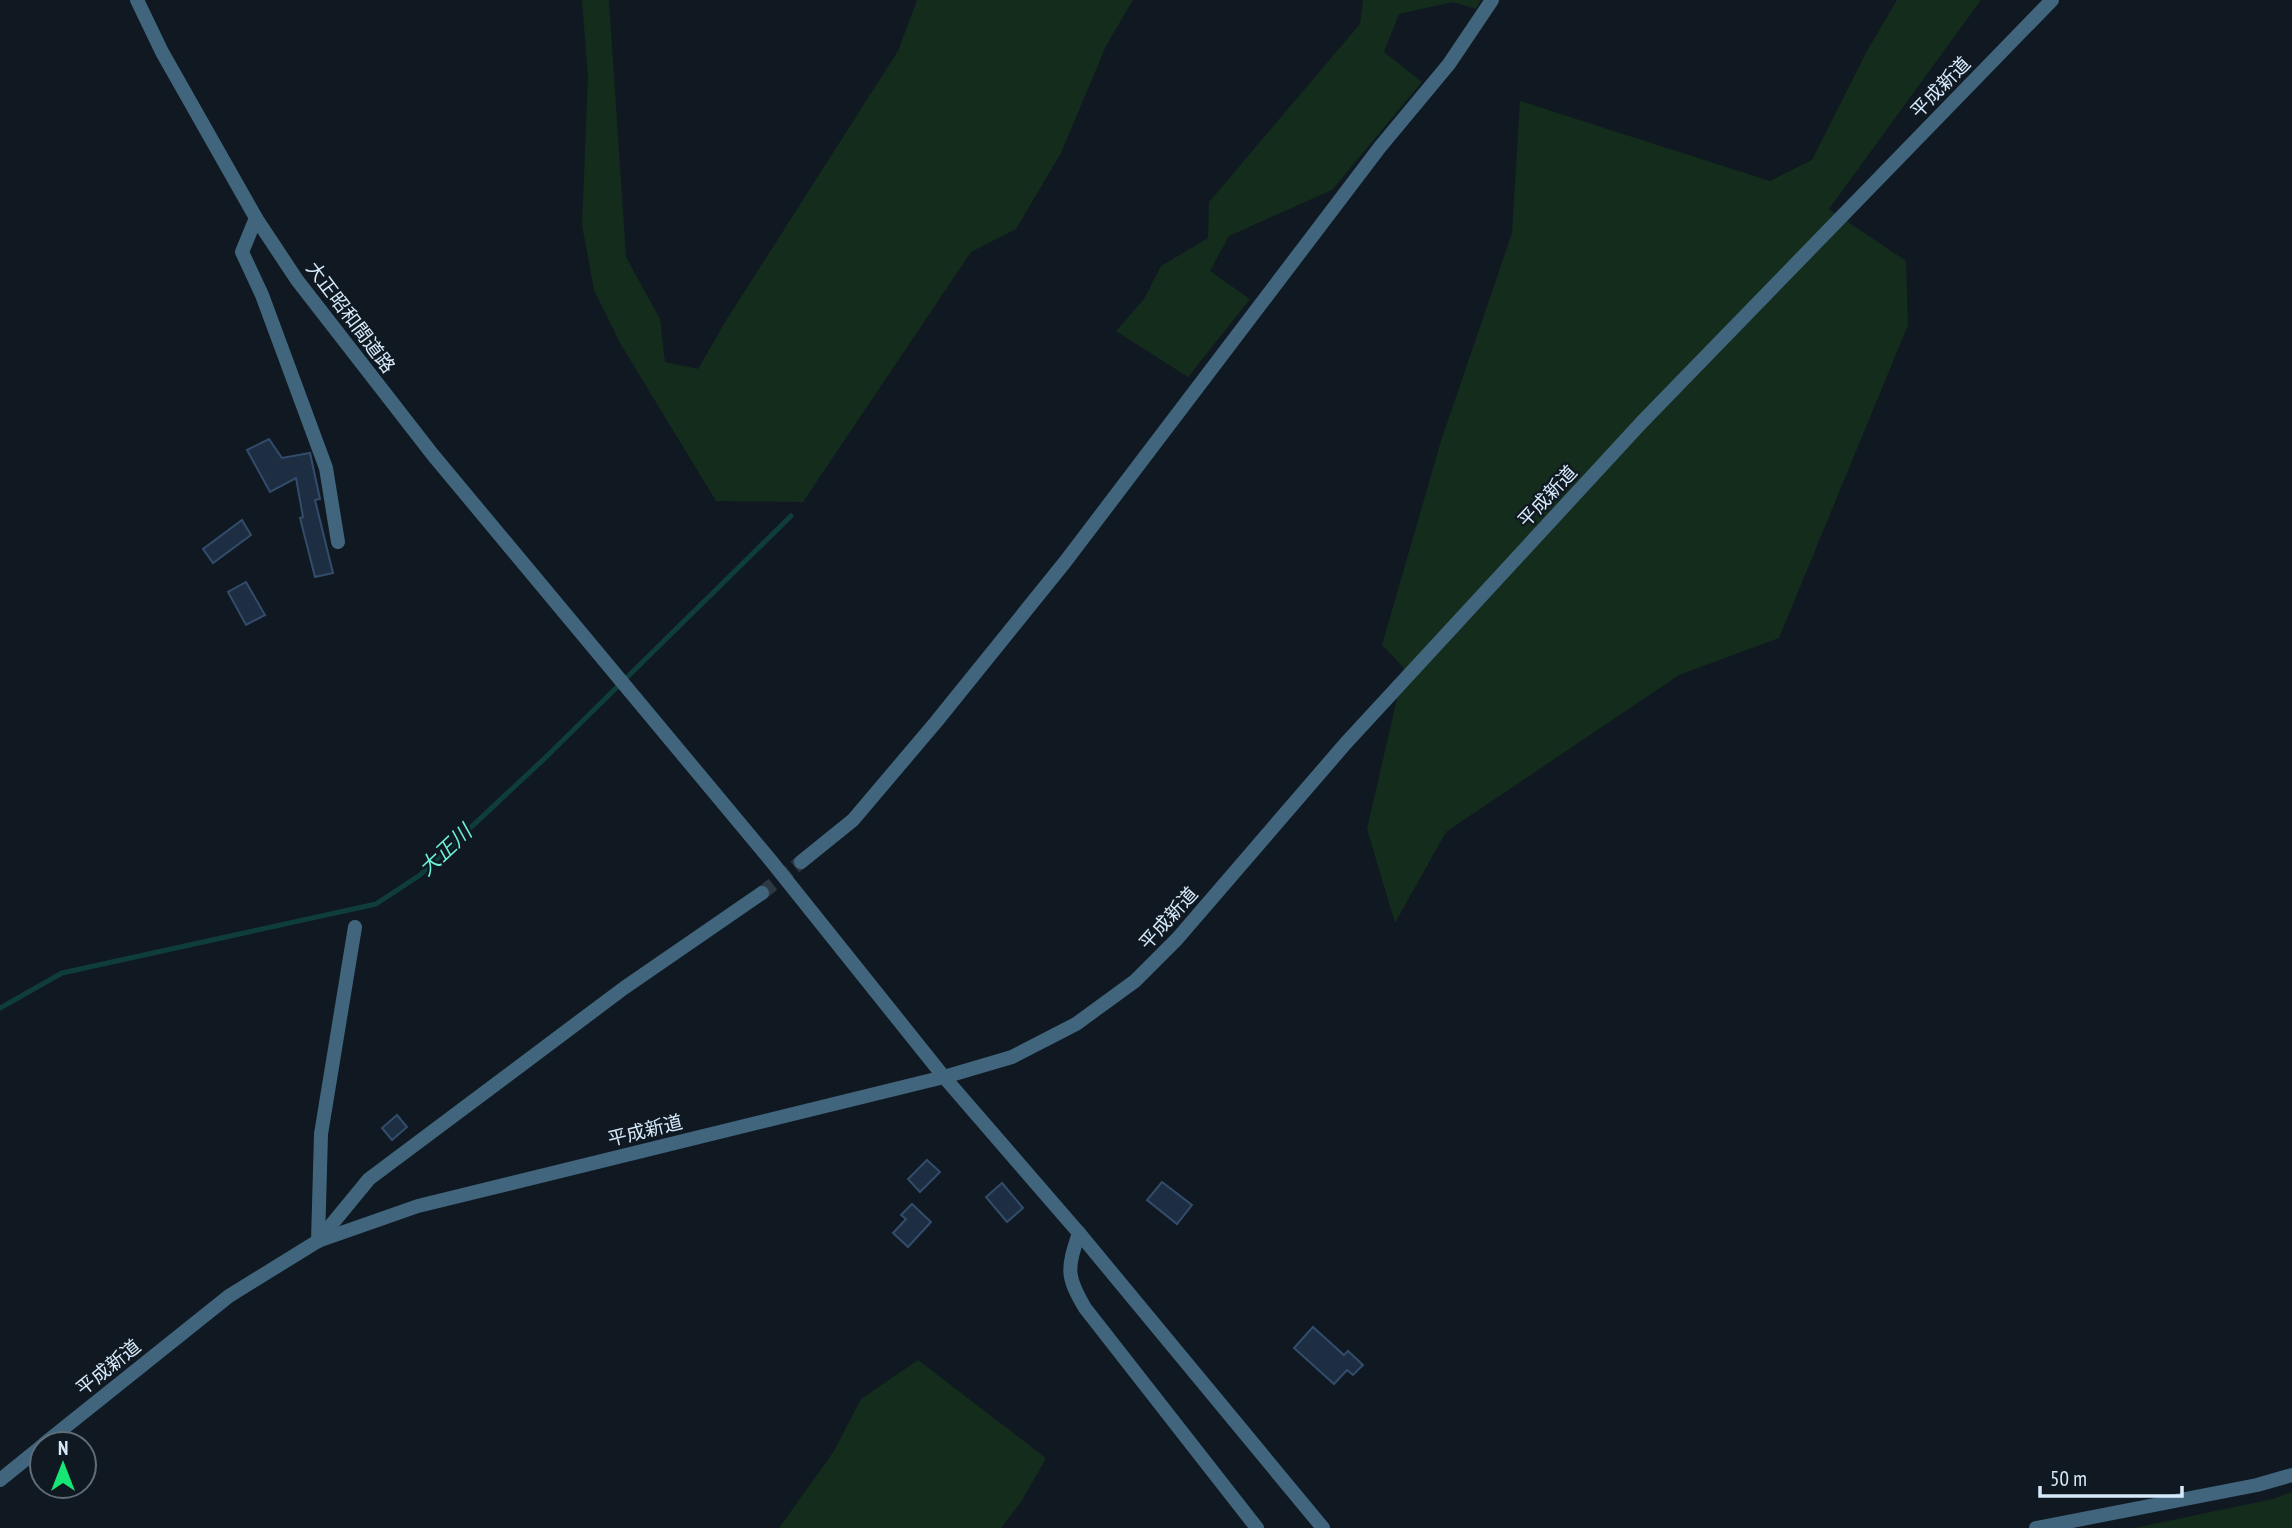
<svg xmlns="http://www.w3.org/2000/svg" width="2292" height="1528" font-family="'PT Sans Narrow','Noto Sans JP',sans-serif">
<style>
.green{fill:#142c1b}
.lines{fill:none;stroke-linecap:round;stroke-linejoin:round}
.stream{stroke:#0f3d3c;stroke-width:5}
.building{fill:#1e2e42;stroke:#324c6b;stroke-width:2}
.minor-tunnel{stroke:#2e3843;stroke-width:14;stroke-dasharray:14 7;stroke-linecap:butt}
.minor{stroke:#40657d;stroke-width:14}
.tertiary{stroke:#40657d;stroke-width:14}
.labels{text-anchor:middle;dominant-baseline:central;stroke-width:5;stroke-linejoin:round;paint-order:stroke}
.street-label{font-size:19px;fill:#d6eafb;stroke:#101922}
.water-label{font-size:21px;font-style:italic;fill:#6ef1d8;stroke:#101922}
</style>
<rect width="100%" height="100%" fill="#101922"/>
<g class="green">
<polygon points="582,0 609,0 626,257 660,319 665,362 698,369 727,319 898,51 917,0 1133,0 1106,46 1061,153 1016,229 971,252 803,502 716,501 620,343 594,290 582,225 588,77"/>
<polygon points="1363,0 1481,0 1476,9 1453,2 1399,14 1384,52 1422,82 1332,190 1229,236 1210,271 1250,299 1188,377 1116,331 1144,299 1161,266 1208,238 1209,202 1360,24"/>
<polygon points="1897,0 1981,0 1829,209 1906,261 1908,325 1779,638 1679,675 1446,832 1395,923 1367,829 1404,668 1382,645 1441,441 1512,233 1520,101 1770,181 1812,160 1868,49"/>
<polygon points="918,1360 1046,1458 1021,1502 1001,1528 779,1528 834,1451 861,1399"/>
<polygon points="2292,1492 2292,1528 2134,1528 2273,1499"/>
</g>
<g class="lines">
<polyline class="stream" points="0,1008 62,973 376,904 420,875 545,758 791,516"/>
</g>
<g class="building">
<polygon points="269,439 282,458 310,453 320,499 315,500 333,573 315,577 300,518 303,517 296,478 270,492 247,450"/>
<polygon points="242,520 251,535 213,563 203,549"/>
<polygon points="246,582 265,615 246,625 228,592"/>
<polygon points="397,1115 407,1127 392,1140 382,1128"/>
<polygon points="927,1160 940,1172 920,1192 908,1179"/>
<polygon points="1162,1182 1192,1205 1177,1224 1147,1200"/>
<polygon points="1002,1183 1023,1208 1007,1222 986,1197"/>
<polygon points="912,1204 931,1222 908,1247 893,1233 906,1219 901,1215"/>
<polygon points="1313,1327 1344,1355 1348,1351 1363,1365 1353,1375 1347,1370 1334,1384 1294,1348"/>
</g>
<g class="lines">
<polyline class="minor-tunnel" points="762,893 801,862"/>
<g class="minor">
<polyline points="137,0 162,52 256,218 297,280 433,455 772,862 944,1077 1079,1233 1323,1528"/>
<polyline points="256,218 242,252 262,295 326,468 338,542"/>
<polyline points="801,862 853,820 936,722 1065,562 1380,147 1449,64 1492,0"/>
<path d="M 1079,1233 C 1067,1269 1066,1276 1085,1308 L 1257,1528"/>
<polyline points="318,1241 369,1179 624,988 762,893"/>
<polyline points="318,1241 321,1134 355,927"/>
<polyline points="2036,1528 2257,1485 2292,1475"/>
</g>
<g class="tertiary">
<polyline points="44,1444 229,1296 318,1241 418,1206 944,1077 1012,1057 1076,1024 1135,981 1177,939 1345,744 1642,422 2052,0"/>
<polyline points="0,1480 42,1446"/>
</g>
</g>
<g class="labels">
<g class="street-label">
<text transform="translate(1940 87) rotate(-46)">平成新道</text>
<text transform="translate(351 317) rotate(53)">大正昭和間道路</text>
<text transform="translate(1547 496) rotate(-47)">平成新道</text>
<text transform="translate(1168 918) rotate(-48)">平成新道</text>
<text transform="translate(645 1130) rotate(-14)">平成新道</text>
<text transform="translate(108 1367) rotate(-39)">平成新道</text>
</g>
<g class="water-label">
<text transform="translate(445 850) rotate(-43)">大正川</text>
</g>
</g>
<g transform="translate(63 1465)"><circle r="33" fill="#101922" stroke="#5f6d79" stroke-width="2"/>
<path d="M0-5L12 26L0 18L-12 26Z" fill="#16e673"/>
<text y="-10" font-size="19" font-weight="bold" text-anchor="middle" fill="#d6eafb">N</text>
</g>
<path d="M2040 1486v10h142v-10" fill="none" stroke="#d6eafb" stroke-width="3.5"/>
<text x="2050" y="1486" font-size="21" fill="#d6eafb" stroke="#101922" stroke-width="5" paint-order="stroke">50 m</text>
</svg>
